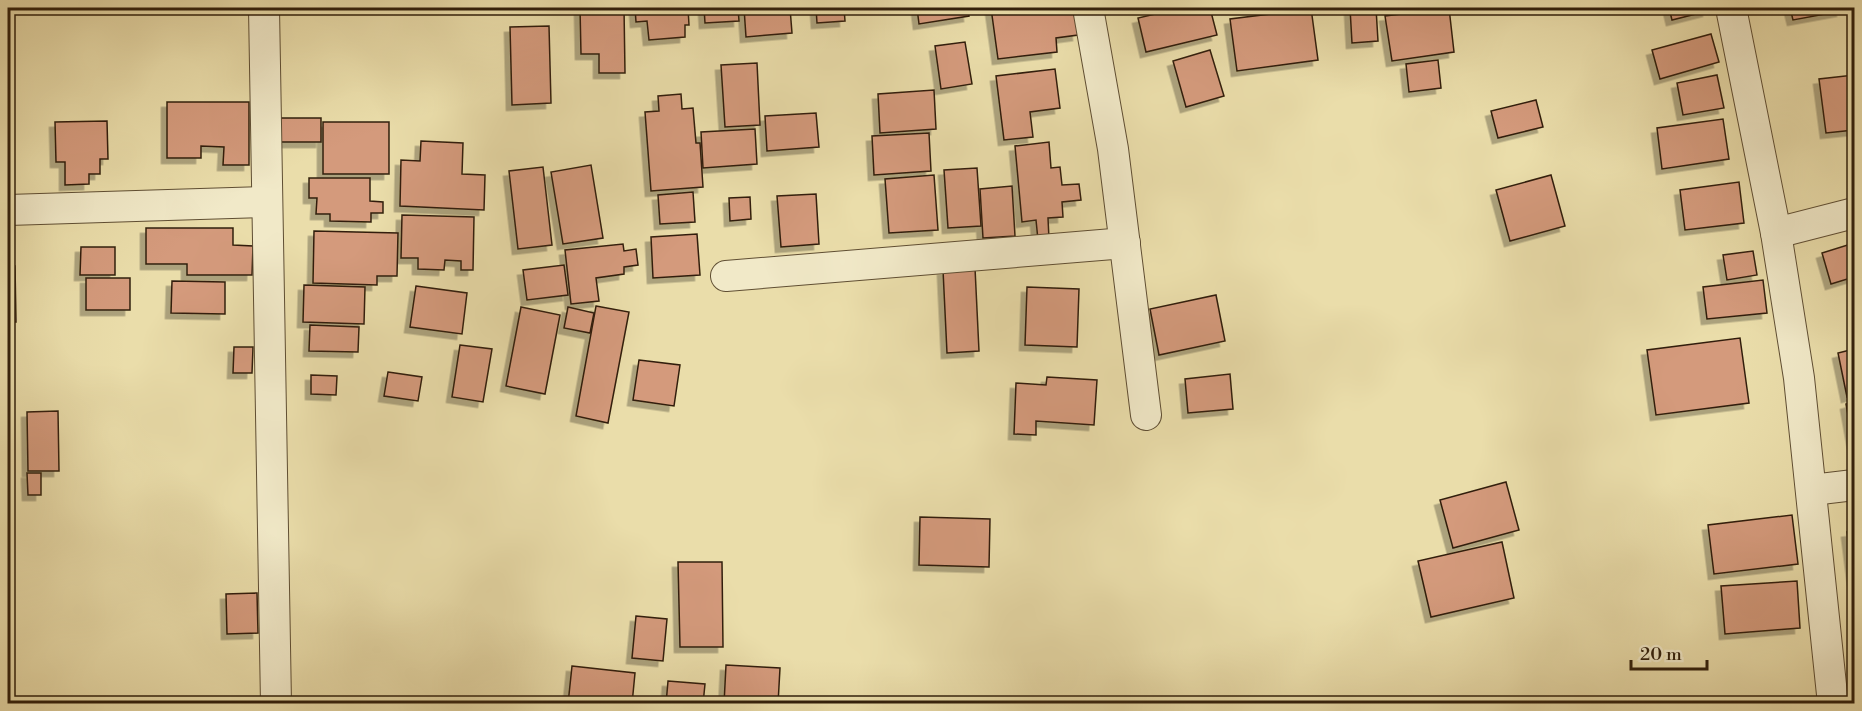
<svg xmlns="http://www.w3.org/2000/svg" width="1862" height="711" font-family="'Libre Bodoni',serif">
<style>
.building{fill:#d49a7c;stroke:#311f0b;stroke-width:1.5;filter:url(#shadow)}
.lines{fill:none;stroke-linecap:round;stroke-linejoin:round}
.minor-casing{stroke:#5f4e33;stroke-width:32}
.minor{stroke:#f1e9c8;stroke-width:30}
</style>
<defs>
<filter id="shadow"><feDropShadow dx="-5.5" dy="5.5" stdDeviation="0" flood-color="#0004"/></filter>
</defs>
<rect width="100%" height="100%" fill="#eaddaa"/>
<filter id="stains"><feTurbulence type="fractalNoise" baseFrequency=".00333" numOctaves="4"/><feColorMatrix values="0 0 0 0 .2 0 0 0 0 .09 0 0 0 0 .02 0 0 0 .5 -.17"/></filter>
<radialGradient id="worn" r=".72"><stop offset=".6" stop-color="#630" stop-opacity="0"/><stop offset="1" stop-color="#630" stop-opacity=".3"/></radialGradient>
<g class="building">
<polygon points="580,8 624,8 625,73 599,73 599,54 581,54"/>
<polygon points="635,8 688,8 689,25 685,25 685,37 649,40 647,21 636,22"/>
<polygon points="704,8 738,8 739,21 705,23"/>
<polygon points="744,8 790,8 792,33 746,37"/>
<polygon points="816,8 844,8 845,21 817,23"/>
<polygon points="917,8 968,8 969,16 919,24"/>
<polygon points="991,8 1074,8 1078,35 1056,38 1057,52 998,59"/>
<polygon points="1181,8 1210,8 1217,35 1146,52 1138,18"/>
<polygon points="1277,8 1311,8 1318,60 1237,71 1230,19 1278,13"/>
<polygon points="1350,8 1376,8 1378,41 1352,43"/>
<polygon points="1407,8 1449,8 1454,52 1392,61 1385,16 1408,13"/>
<polygon points="1669,8 1707,8 1708,11 1672,20"/>
<polygon points="1790,8 1841,8 1842,11 1793,20"/>
<polygon points="549,26 551,103 512,105 510,27"/>
<polygon points="1711,34 1719,62 1660,79 1652,50"/>
<polygon points="965,42 972,84 941,89 935,46"/>
<polygon points="1210,50 1224,96 1186,107 1173,61"/>
<polygon points="1438,60 1441,88 1409,92 1406,64"/>
<polygon points="757,63 760,125 725,127 721,65"/>
<polygon points="1055,69 1060,108 1030,112 1033,137 1004,140 996,76"/>
<polygon points="1717,75 1724,108 1683,115 1677,83"/>
<polygon points="1854,75 1854,130 1826,133 1819,79"/>
<polygon points="934,90 936,129 880,133 878,94"/>
<polygon points="681,94 682,109 693,108 696,143 700,143 703,187 651,191 645,112 659,111 658,96"/>
<polygon points="1536,100 1543,127 1498,138 1491,111"/>
<polygon points="167,102 249,102 249,165 223,165 224,147 201,146 201,158 167,158"/>
<polygon points="816,113 819,147 767,151 765,116"/>
<rect x="280" y="118" width="41" height="24"/>
<polygon points="1723,119 1729,159 1662,169 1657,128"/>
<polygon points="107,121 108,159 100,159 100,174 89,174 89,184 65,185 65,162 56,162 55,122"/>
<rect x="323" y="122" width="66" height="52"/>
<polygon points="755,129 757,164 703,168 701,132"/>
<polygon points="929,133 931,171 874,175 872,136"/>
<polygon points="421,141 463,143 462,174 485,175 484,210 400,206 401,160 420,161"/>
<polygon points="1049,142 1051,168 1060,167 1062,185 1079,184 1081,200 1062,202 1063,217 1048,218 1049,239 1038,240 1036,220 1022,222 1015,146"/>
<polygon points="591,165 603,238 563,244 551,172"/>
<polygon points="543,167 552,245 518,249 509,171"/>
<polygon points="977,168 981,226 948,228 944,170"/>
<polygon points="934,175 938,230 889,233 885,179"/>
<polygon points="1551,175 1565,226 1510,241 1496,190"/>
<polygon points="309,178 370,178 370,201 383,202 383,213 371,213 371,222 330,221 330,214 316,214 317,198 309,198"/>
<polygon points="1739,182 1744,223 1685,230 1680,190"/>
<polygon points="1012,186 1015,236 983,238 980,189"/>
<polygon points="693,192 695,222 660,224 658,195"/>
<polygon points="816,194 819,244 781,247 777,196"/>
<polygon points="750,197 751,219 730,221 729,198"/>
<polygon points="402,215 474,217 473,270 461,270 461,261 445,260 444,270 418,269 418,258 401,258"/>
<polygon points="146,228 233,228 233,245 253,246 252,275 187,275 187,264 146,264"/>
<polygon points="314,231 398,233 397,276 377,276 377,285 313,283"/>
<polygon points="697,234 700,275 653,278 651,237"/>
<polygon points="1854,243 1854,277 1831,284 1822,253"/>
<polygon points="623,244 624,251 636,249 638,265 624,267 624,274 596,278 599,301 571,304 565,250"/>
<polygon points="81,247 115,247 115,275 80,275"/>
<polygon points="1753,251 1757,275 1727,280 1723,255"/>
<polygon points="564,265 568,295 527,300 523,270"/>
<polygon points="8,266 15,266 16,322 8,322"/>
<polygon points="975,268 979,351 947,353 943,270"/>
<rect x="86" y="278" width="44" height="32"/>
<polygon points="1763,280 1767,313 1707,319 1703,287"/>
<polygon points="172,281 225,282 225,314 171,313"/>
<polygon points="304,285 365,287 364,324 303,322"/>
<polygon points="416,286 467,293 462,334 410,327"/>
<polygon points="1027,287 1079,289 1077,347 1025,345"/>
<polygon points="1216,295 1225,341 1159,355 1150,309"/>
<polygon points="596,306 629,312 608,423 576,416"/>
<polygon points="521,307 560,315 545,394 506,386"/>
<polygon points="568,307 594,313 590,333 564,328"/>
<polygon points="310,325 359,327 358,352 309,351"/>
<polygon points="1740,338 1749,403 1656,415 1647,350"/>
<polygon points="460,345 492,349 483,402 452,397"/>
<polygon points="234,347 253,347 252,373 233,373"/>
<polygon points="1854,349 1854,395 1847,397 1838,353"/>
<polygon points="639,360 680,365 674,406 633,400"/>
<polygon points="388,372 422,377 418,401 384,396"/>
<polygon points="1230,374 1233,409 1188,413 1185,379"/>
<polygon points="311,375 337,376 336,395 311,394"/>
<polygon points="1047,377 1097,380 1094,425 1036,421 1036,435 1014,434 1016,383 1046,385"/>
<polygon points="1854,402 1854,443 1853,443 1846,404"/>
<polygon points="58,411 59,471 28,471 27,412"/>
<polygon points="27,473 41,473 41,495 28,495"/>
<polygon points="1506,482 1519,530 1453,548 1440,500"/>
<polygon points="1792,515 1798,564 1714,574 1708,525"/>
<polygon points="920,517 990,519 989,567 919,565"/>
<polygon points="1854,531 1854,578 1853,579 1847,532"/>
<polygon points="1502,542 1514,598 1431,617 1418,561"/>
<polygon points="678,562 722,562 723,647 680,647"/>
<polygon points="1797,581 1800,628 1725,634 1721,586"/>
<polygon points="257,593 258,633 227,634 226,594"/>
<polygon points="636,616 667,619 663,661 632,658"/>
<polygon points="726,665 780,668 778,704 724,704"/>
<polygon points="572,666 635,673 632,704 568,704"/>
<polygon points="668,681 705,684 703,704 666,704"/>
</g>
<g class="lines">
<g class="minor-casing">
<g id="minor">
<polyline points="264,8 276,704"/>
<polyline points="1088,8 1113,149 1146,415"/>
<polyline points="1731,8 1776,233 1799,378 1833,704"/>
<polyline points="8,210 266,202"/>
<polyline points="1776,233 1854,213"/>
<polyline points="726,276 1125,243"/>
<polyline points="1812,490 1854,485"/>
</g>
</g>
<use href="#minor" class="minor"/>
</g>
<rect width="1862" height="711" fill="none" stroke="#eaddaa" stroke-width="30"/>
<rect x="9" y="9" width="1844" height="693" fill="none" stroke="#311f0b" stroke-width="3"/>
<rect x="15" y="15" width="1832" height="681" fill="none" stroke="#311f0b" stroke-width="1.5"/>
<path d="M1631 660v9h76v-9" fill="none" stroke="#311f0b" stroke-width="3"/>
<text x="1640" y="660" font-size="18" fill="#311f0b" stroke="#f1e9c8" stroke-width="4.5" paint-order="stroke">20 m</text>
<rect width="100%" height="100%" filter="url(#stains)"/>
<rect width="100%" height="100%" fill="url(#worn)"/>
</svg>
